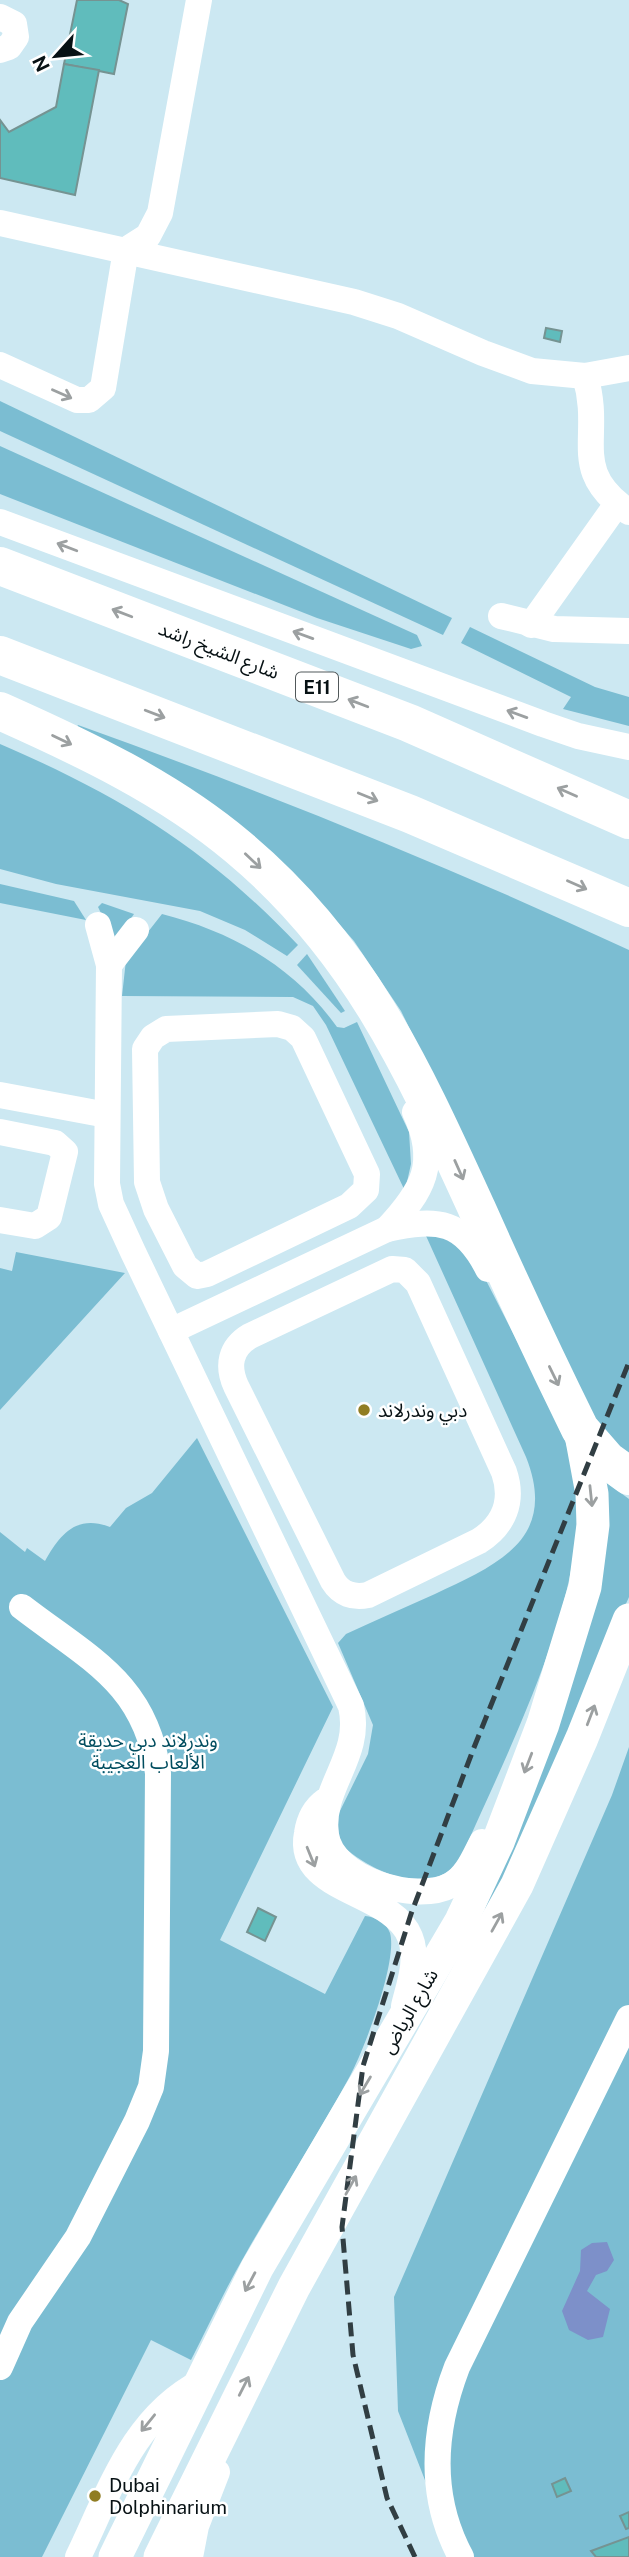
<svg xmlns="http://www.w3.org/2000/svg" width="629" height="2557" font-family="'Public Sans','Noto Sans Arabic',sans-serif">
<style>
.green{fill:#7bbdd2}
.water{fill:#7d90c9}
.building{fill:#60bcbc;stroke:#759392;stroke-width:2}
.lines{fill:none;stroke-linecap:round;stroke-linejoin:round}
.minor{stroke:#fff;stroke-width:26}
.major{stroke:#fff;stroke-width:33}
.highway{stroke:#fff;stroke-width:38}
.rail{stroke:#313e43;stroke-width:5;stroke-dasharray:14 7;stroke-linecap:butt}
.oneway{stroke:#9ca0a1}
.poi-dot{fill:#907d23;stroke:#fff;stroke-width:2.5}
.labels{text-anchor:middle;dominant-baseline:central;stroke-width:5;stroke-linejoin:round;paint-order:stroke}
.shield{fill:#fff;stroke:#51585a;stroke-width:2}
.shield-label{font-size:18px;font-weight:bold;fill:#071114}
.street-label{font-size:19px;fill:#071114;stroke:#fff}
.poi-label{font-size:19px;fill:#071114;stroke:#fff;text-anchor:start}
.park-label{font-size:19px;fill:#014d5f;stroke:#fff}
</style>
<rect width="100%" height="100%" fill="#cce8f2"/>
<g class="green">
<polygon points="0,401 452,618 443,635 0,431"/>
<polygon points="0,446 417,635 422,646 411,649 317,618 0,494"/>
<polygon points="470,627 595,687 629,697 629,726 563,709 571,697 461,643"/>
<path d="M 78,725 C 265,792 448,866 629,950 L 629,1457 L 593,1418 L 445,1100 L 401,1011 L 354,941 L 298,878 L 76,729 Z"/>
<path d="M 0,744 C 121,796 207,849 298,945 L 287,956 L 245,930 L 200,911 L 56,884 L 0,869 Z"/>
<polygon points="0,884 74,901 86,920 0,903"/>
<polygon points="102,903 134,914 115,942 98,907"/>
<path d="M 162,914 C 233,932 294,967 337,1027 L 344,1028 L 357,1022 L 409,1132 L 411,1164 L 405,1191 L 326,1025 L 313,1006 L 293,997 L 122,996 L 126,960 Z"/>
<polygon points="307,954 345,1011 341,1013 297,965"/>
<path d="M 422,1227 L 471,1251 L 560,1425 C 570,1453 577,1484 577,1514 C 577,1619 502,1763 460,1860 C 429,1900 370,1871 340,1844 L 337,1817 L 368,1754 L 373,1725 L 338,1643 L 346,1634 C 375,1621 405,1607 435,1594 C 496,1565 559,1540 526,1457 Z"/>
<polygon points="16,1252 125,1273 0,1410 0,1268 12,1271"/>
<path d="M 197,1438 L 333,1707 L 220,1940 L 325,1994 L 365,1916 C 375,1917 386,1922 390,1933 C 398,1961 364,2050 350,2076 C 317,2137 279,2195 245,2255 C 225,2289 209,2325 191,2360 L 151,2340 L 42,2557 L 0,2557 L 0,1532 L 25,1552 L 27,1548 L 45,1561 C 60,1534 77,1514 110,1527 L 126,1508 L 152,1493 Z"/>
<polygon points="606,1482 629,1499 629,1597 489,1911 482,1907"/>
<polygon points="629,1747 629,2557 455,2557 398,2411 394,2297 612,1795"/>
</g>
<polygon class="water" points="607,2242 614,2260 607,2271 596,2275 587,2291 610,2309 603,2337 588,2340 569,2330 562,2311 580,2271 581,2250 592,2243"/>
<g class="building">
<polygon points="77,0 119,0 128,4 114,74 64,64"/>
<polygon points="64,64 99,70 75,195 0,178 0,120 9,132 56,107"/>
<polygon points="546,328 562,331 560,342 544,338"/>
<polygon points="258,1908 276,1917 265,1941 247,1932"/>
<polygon points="565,2478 571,2491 557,2497 552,2484"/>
<polygon points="629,2512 629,2528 626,2529 620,2516"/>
<polygon points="629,2537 629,2557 596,2557 591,2551"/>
</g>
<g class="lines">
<g class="minor">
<polyline points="0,17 14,24 16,37 9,47 0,50"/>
<polyline points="0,223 354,302 398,316 483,353 532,371 585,376 629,368"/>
<polyline points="0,365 77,400 89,400 103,388 126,250 148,236 160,213 199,0"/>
<path d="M 585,376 C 604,438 567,469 629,512"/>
<polyline points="0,522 543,724 578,736 629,747"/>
<polyline points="501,616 554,629 629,631"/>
<polyline points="531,625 617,504"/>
<path d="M 98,925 L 109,965 L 107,1184 L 111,1204 L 133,1252 L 351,1706 C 363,1757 319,1787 326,1835 C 332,1879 416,1904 451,1885 C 467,1876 474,1857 482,1842"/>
<polyline points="109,965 136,930"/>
<polygon points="278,1024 292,1028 303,1038 367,1174 366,1190 349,1206 207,1274 197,1276 185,1266 156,1209 147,1182 145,1049 153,1037 166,1029"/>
<polyline points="0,1095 107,1115"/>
<polyline points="0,1132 55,1143 65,1152 49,1217 35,1226 0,1220"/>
<path d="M 387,1229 C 423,1191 439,1163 415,1112"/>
<path d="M 392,1269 L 405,1270 L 418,1283 L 504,1472 C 514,1501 504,1525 479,1541 L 368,1595 C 353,1598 341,1594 333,1581 L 236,1386 C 227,1366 230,1348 250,1336 Z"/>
<path d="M 171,1331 L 387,1229 C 438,1218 463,1220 488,1269"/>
<path d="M 325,1801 C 314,1809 309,1820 307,1833 C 295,1893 392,1890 410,1937 C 419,1959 409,1985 404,2006"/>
<path d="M 0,2367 L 20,2322 L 78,2237 L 137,2121 L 151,2087 L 156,2051 L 158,1773 C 146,1683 88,1658 22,1607"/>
<path d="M 78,2557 C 110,2491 133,2417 201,2382"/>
<polyline points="190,2557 196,2526 217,2472"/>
<path d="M 461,2557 C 428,2496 433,2430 457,2367 L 629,2018"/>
</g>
<g class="major">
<polyline points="115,2557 257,2268 461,1921 498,1842 543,1724 585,1587 593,1525 592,1494 580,1429"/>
<polyline points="160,2557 294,2287 517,1885 582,1738 629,1620"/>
</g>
<g class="highway">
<polyline points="0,566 409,723 629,820"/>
<polyline points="0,655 410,814 629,908"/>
<path d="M 0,711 C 83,748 168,788 238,847 C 359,948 413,1069 477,1209 C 510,1283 544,1356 580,1429 L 607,1460 L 629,1476"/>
</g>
<polyline class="rail" points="415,2557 387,2498 353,2355 342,2227 363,2066 411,1914 473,1750 629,1362"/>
</g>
<defs><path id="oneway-shaft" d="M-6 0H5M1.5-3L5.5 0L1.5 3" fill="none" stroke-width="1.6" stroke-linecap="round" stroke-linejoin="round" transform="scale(1.75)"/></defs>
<g class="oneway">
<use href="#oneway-shaft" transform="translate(62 394) rotate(24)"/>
<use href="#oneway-shaft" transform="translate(67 547) rotate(-159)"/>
<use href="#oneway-shaft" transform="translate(122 613) rotate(-159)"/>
<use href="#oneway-shaft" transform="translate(303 635) rotate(-160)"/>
<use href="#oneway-shaft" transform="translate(358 703) rotate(-159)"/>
<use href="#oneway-shaft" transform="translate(155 714) rotate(21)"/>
<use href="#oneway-shaft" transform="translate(517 714) rotate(-160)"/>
<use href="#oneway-shaft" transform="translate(62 740) rotate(26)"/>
<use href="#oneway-shaft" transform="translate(567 792) rotate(-156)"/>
<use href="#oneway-shaft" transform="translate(368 797) rotate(22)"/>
<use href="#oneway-shaft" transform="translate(253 861) rotate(43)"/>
<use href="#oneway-shaft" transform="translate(577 885) rotate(24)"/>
<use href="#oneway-shaft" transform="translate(459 1170) rotate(66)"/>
<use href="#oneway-shaft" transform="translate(554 1376) rotate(64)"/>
<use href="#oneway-shaft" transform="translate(591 1496) rotate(84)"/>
<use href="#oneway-shaft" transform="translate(591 1715) rotate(-69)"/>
<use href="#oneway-shaft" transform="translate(528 1763) rotate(111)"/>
<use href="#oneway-shaft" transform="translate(311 1857) rotate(68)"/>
<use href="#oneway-shaft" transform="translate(497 1922) rotate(-61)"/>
<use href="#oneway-shaft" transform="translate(365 2086) rotate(121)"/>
<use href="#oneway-shaft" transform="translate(351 2185) rotate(-61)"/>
<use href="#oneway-shaft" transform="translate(250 2282) rotate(118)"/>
<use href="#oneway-shaft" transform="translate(244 2386) rotate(-63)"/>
<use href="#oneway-shaft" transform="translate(148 2423) rotate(129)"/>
</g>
<g class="poi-dot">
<circle cx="364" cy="1410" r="7"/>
<circle cx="95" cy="2496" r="7"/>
</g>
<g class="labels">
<rect class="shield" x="296" y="672.5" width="42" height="29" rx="5"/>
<g class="shield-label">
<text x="317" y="687">E11</text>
</g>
<g class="street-label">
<text transform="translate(219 650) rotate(21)">شارع الشيخ راشد</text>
<text transform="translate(409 2011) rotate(-60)">شارع الرياض</text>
</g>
<g class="poi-label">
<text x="378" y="1410">دبي وندرلاند</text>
<text x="109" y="2485">Dubai<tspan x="109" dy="22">Dolphinarium</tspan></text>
</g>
<g class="park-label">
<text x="148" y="1740">وندرلاند دبي حديقة<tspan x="148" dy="22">الألعاب العجيبة</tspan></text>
</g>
</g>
<g transform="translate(56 56) rotate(243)" stroke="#ffffff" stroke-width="5" paint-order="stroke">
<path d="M0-5L12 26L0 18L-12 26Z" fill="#071114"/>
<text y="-10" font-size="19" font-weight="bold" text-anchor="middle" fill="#071114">N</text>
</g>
</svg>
